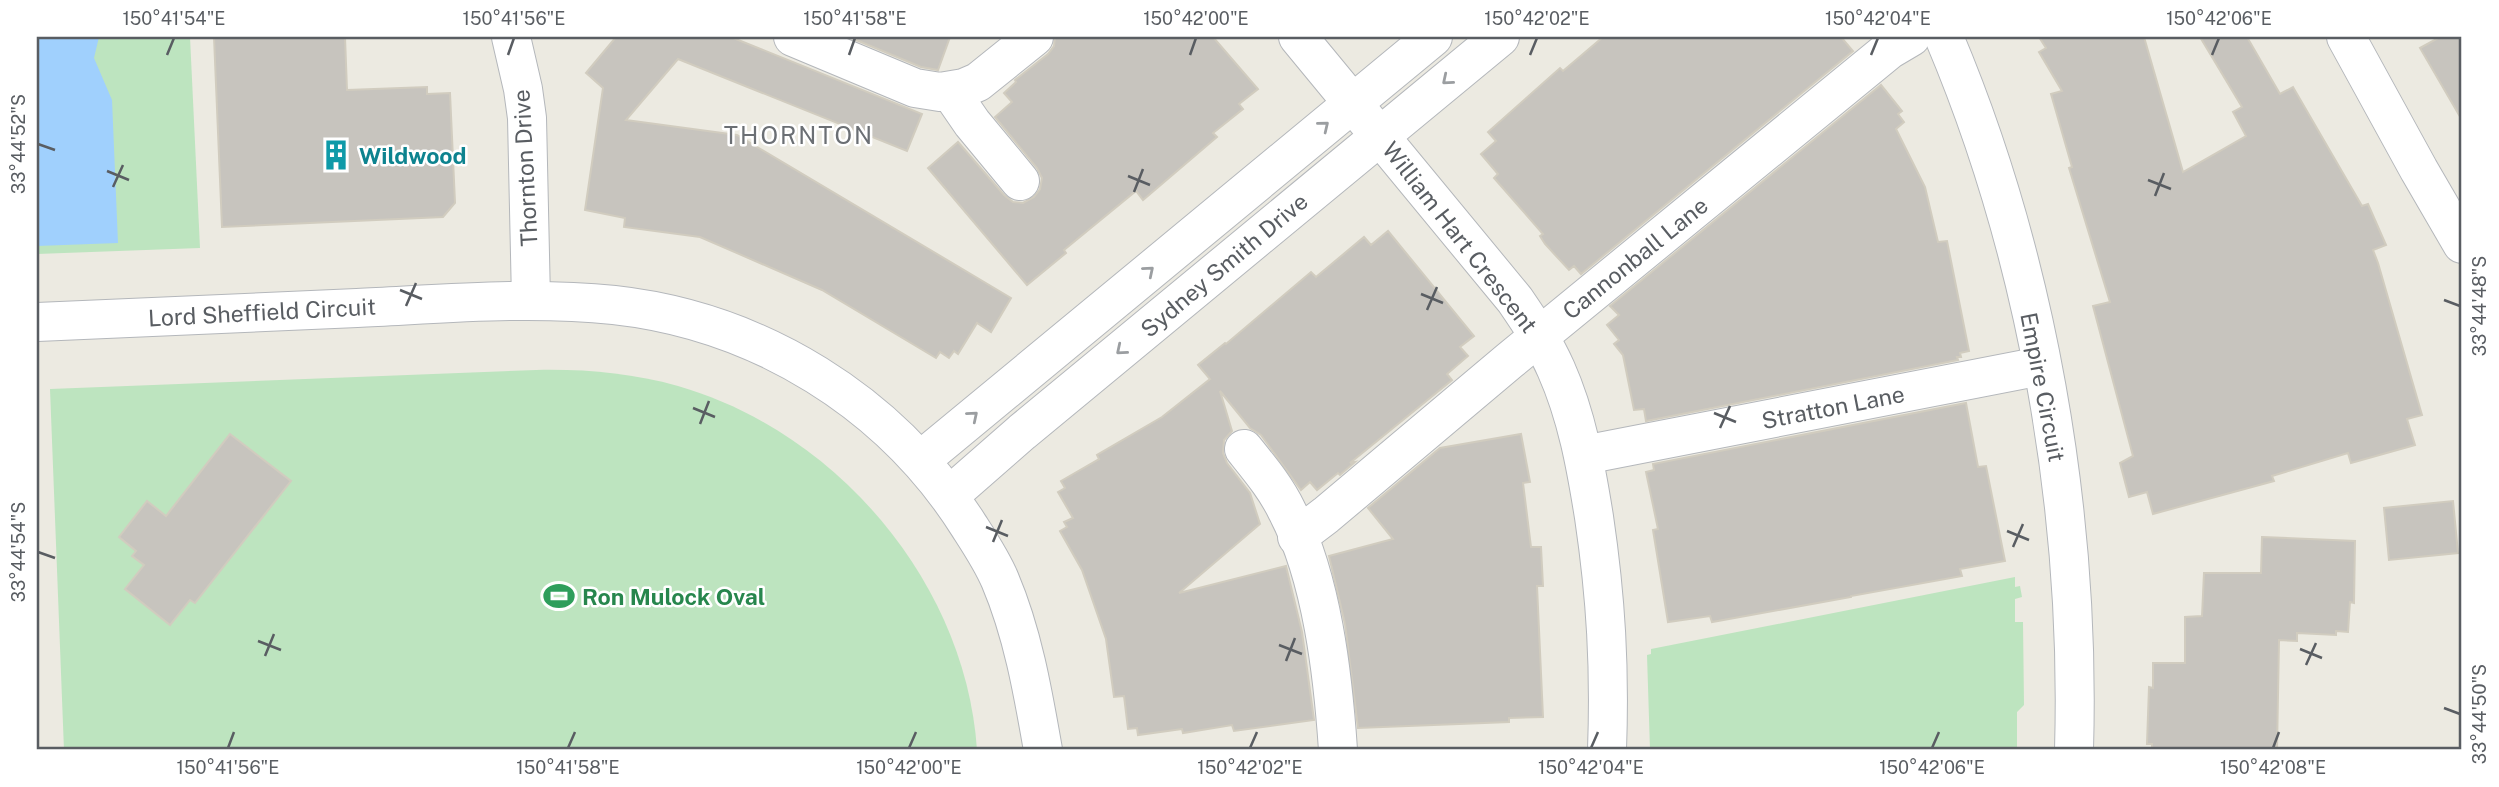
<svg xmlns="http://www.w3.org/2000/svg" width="2499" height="787" font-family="'Public Sans',sans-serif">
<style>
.green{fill:#bde4bf}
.water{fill:#a0d0fd}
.building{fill:#c7c4be;stroke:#d1ccbf;stroke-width:2}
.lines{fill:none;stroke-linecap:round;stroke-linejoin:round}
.minor-casing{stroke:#b4b7bb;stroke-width:40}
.minor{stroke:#fff;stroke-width:38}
.oneway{stroke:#9b9ea1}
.ticks{fill:none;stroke:#595d62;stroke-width:2.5}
.labels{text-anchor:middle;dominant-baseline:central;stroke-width:5;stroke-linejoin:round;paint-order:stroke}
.culture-label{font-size:23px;font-weight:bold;fill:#0d838f;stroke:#fff;text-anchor:start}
.street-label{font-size:23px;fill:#595d62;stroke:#fff}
.leisure-label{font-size:23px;font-weight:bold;fill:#27864d;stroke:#fff;text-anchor:start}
.neighbourhood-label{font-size:24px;letter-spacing:2px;fill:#6b6f74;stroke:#fff}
.neatline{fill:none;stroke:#595d62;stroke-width:2.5}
.ticks-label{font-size:18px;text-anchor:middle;fill:#595d62}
</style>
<rect width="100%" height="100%" fill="#eceae1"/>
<g class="green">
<polygon points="37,37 190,37 200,248 37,254"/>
<path d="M 536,370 C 585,369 631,373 678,386 C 838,432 966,584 977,750 L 64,750 L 50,389 Z"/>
<polygon points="2015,577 2015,587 2020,586 2022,597 2015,599 2015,622 2023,622 2024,705 2017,712 2017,750 1650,750 1647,655 1651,654 1651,649"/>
</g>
<polygon class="water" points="37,37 99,37 94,58 112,100 118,243 37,246"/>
<g class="building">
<polygon points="214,37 345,37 347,90 427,87 427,94 450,93 455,203 443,217 222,227"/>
<polygon points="616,37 731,37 922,114 907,151 678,59 626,120 737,135 1011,298 991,332 977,323 958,354 954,351 949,358 940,352 936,358 822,290 700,237 624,227 625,218 585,210 603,88 586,73"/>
<polygon points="849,37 950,37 938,70 921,67"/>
<polygon points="1055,37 1213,37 1258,89 1239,104 1243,109 1213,133 1217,137 1143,200 1136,191 1064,250 1066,253 1027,285 928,168 958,142 1004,195 1013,202 1023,203 1034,197 1040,189 1042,178 1037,168 995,117 1012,102 1004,93 1016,82 1015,80 1048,54 1054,46"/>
<polygon points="1603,37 1841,37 1853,51 1581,274 1574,266 1569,270 1545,244 1540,236 1543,234 1494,178 1498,174 1481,154 1496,141 1488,132 1560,68 1563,71"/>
<polygon points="2039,37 2144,37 2183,172 2246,136 2233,112 2242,107 2200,37 2247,37 2280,94 2293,87 2362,206 2368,204 2386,245 2373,250 2378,263 2422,415 2407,419 2415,445 2351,463 2348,453 2272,476 2274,481 2153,514 2147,492 2129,497 2120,463 2133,456 2093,306 2110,302 2069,168 2072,167 2051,94 2062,91 2039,52 2046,48"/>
<polygon points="2440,37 2462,37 2462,120 2420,48"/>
<polygon points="1881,85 1902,111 1898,114 1904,122 1896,129 1925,187 1938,242 1947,241 1969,351 1960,353 1961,357 1957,357 1958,360 1646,421 1644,409 1634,410 1623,355 1614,344 1619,340 1607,325 1619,315 1610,306"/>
<polygon points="1388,231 1474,336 1460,347 1468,356 1447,374 1452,380 1350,463 1355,462 1340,475 1338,473 1317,490 1310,482 1301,490 1261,435 1250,428 1220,391 1232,431 1224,440 1223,453 1227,463 1250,493 1260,524 1179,593 1286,566 1302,632 1314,720 1234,731 1232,725 1183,733 1182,729 1138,735 1137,728 1128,729 1124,696 1114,697 1106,639 1082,570 1060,531 1067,527 1064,522 1073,518 1058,492 1065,488 1061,481 1099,459 1097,455 1162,417 1210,379 1198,365 1225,343 1226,344 1311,272 1316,277 1364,237 1371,245"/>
<polygon points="1966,403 1978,467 1986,466 2005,561 1960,569 1962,576 1851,596 1851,597 1712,622 1710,616 1668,622 1653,530 1658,529 1646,472 1654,470 1653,464"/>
<polygon points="230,434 291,481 195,603 190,600 170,625 125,589 144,565 132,556 136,551 119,537 147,501 166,516"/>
<polygon points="1521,434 1530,482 1523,483 1531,547 1541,547 1543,586 1537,586 1543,717 1509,718 1509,722 1358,728 1345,624 1329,556 1393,539 1368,508 1440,448"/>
<polygon points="2453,501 2458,553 2389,560 2384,508"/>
<polygon points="2262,537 2355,541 2354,603 2350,602 2348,632 2336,631 2336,635 2297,633 2297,641 2279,640 2277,750 2152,750 2152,744 2147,744 2149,687 2153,688 2153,663 2185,663 2185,617 2202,616 2204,573 2261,573"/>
</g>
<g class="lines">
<g class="minor-casing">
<g id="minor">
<polyline points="511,37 523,89 527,118 531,300"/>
<polyline points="793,37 915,88 940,92 964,88 978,82 1034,37"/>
<path d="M 1298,37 L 1515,300 C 1530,322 1545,344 1556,369 C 1577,416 1586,467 1594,517 C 1606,598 1610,668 1607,750"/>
<path d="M 1944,37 C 2037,257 2081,512 2074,750"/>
<polyline points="2346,37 2419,170 2462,244"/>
<polyline points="950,91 972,123 1020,181"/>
<path d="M 37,322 C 143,317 250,313 357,308 C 442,304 528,296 614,305 C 759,321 891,402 969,526 C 980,543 992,561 1000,580 C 1023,634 1033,693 1043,750"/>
<path d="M 1244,449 C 1260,469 1276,488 1287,511 C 1322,578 1333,675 1338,750"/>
<polyline points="1584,455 2041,366"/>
<polyline points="921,460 1433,37"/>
<polyline points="950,495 1022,432 1500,37"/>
<polyline points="1297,537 1326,515 1509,361 1889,50 1911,37"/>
</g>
</g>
<use href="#minor" class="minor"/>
</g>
<defs><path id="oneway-chevron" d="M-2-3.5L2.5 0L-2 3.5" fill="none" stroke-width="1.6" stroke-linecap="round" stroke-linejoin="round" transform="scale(1.75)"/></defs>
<g class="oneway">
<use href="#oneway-chevron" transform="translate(1447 80) rotate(140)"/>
<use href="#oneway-chevron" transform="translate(1324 126) rotate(-39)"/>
<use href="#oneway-chevron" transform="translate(1149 271) rotate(-40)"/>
<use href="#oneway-chevron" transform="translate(1121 350) rotate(140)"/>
<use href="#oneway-chevron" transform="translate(973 416) rotate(-40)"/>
</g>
<path class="ticks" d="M 167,55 L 174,38M 508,55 L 514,38M 849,55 L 855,38M 1190,55 L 1196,38M 1530,55 L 1537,38M 1871,55 L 1878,38M 2212,55 L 2219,38M 38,144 L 55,150M 107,171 L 129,180M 1128,176 L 1150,185M 2148,180 L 2171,189M 113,187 L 123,165M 1134,192 L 1143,169M 2155,196 L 2164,173M 400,290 L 422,299M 1421,294 L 1443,303M 2444,300 L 2460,306M 406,306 L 416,283M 1427,310 L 1437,287M 693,408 L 715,417M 1714,413 L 1736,422M 700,424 L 709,401M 1720,428 L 1730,406M 986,527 L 1008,536M 2007,531 L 2029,540M 993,542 L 1002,520M 2013,547 L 2023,524M 38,552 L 55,558M 258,641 L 281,650M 1279,645 L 1302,654M 2300,649 L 2322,658M 265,656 L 274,634M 1286,661 L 1295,638M 2306,665 L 2316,643M 2444,708 L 2460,714M 228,748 L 234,732M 568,748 L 575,732M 909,748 L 916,732M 1250,748 L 1257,732M 1591,748 L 1598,732M 1932,748 L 1939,732M 2273,748 L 2279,732"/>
<defs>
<g id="building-bare" transform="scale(2.415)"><path d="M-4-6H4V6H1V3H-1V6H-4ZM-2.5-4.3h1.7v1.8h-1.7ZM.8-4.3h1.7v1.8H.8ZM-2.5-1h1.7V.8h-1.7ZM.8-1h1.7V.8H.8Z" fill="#0f9aa8" stroke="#fff" stroke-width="2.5" paint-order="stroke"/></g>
<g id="stadium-bare" transform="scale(2.415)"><path d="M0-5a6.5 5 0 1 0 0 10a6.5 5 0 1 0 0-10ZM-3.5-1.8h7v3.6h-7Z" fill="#2e9e5b" stroke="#fff" stroke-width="2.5" paint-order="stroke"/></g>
</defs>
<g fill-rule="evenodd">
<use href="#building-bare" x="336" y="155"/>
<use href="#stadium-bare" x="559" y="596"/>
</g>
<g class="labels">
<g class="culture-label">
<text x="359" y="155">Wildwood</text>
</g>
<g class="street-label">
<text transform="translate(525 168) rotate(-93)">Thornton Drive</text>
<text transform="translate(1460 237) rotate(52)">William Hart Crescent</text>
<text transform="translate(1635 258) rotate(-39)">Cannonball Lane</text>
<text transform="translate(1224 265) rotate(-40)">Sydney Smith Drive</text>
<text transform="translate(262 312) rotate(-3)">Lord Sheffield Circuit</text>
<text transform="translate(2043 387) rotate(79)">Empire Circuit</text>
<text transform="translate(1833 407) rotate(-11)">Stratton Lane</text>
</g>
<g class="leisure-label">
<text x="582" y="596">Ron Mulock Oval</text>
</g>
<g class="neighbourhood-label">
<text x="799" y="135">THORNTON</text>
</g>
</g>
<rect width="2499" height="787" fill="none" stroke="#ffffff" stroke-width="77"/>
<rect x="38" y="38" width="2422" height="710" class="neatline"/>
<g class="ticks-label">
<text x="174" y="25">150°41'54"E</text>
<text x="514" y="25">150°41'56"E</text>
<text x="855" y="25">150°41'58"E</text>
<text x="1196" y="25">150°42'00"E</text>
<text x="1537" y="25">150°42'02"E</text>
<text x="1878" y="25">150°42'04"E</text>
<text x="2219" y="25">150°42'06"E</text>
<text transform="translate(19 144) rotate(-90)" y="6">33°44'52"S</text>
<text transform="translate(2480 306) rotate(-90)" y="6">33°44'48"S</text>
<text transform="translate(19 552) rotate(-90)" y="6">33°44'54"S</text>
<text transform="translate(2480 714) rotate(-90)" y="6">33°44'50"S</text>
<text x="228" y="774">150°41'56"E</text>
<text x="568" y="774">150°41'58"E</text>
<text x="909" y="774">150°42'00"E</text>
<text x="1250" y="774">150°42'02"E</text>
<text x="1591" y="774">150°42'04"E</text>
<text x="1932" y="774">150°42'06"E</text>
<text x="2273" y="774">150°42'08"E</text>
</g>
</svg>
